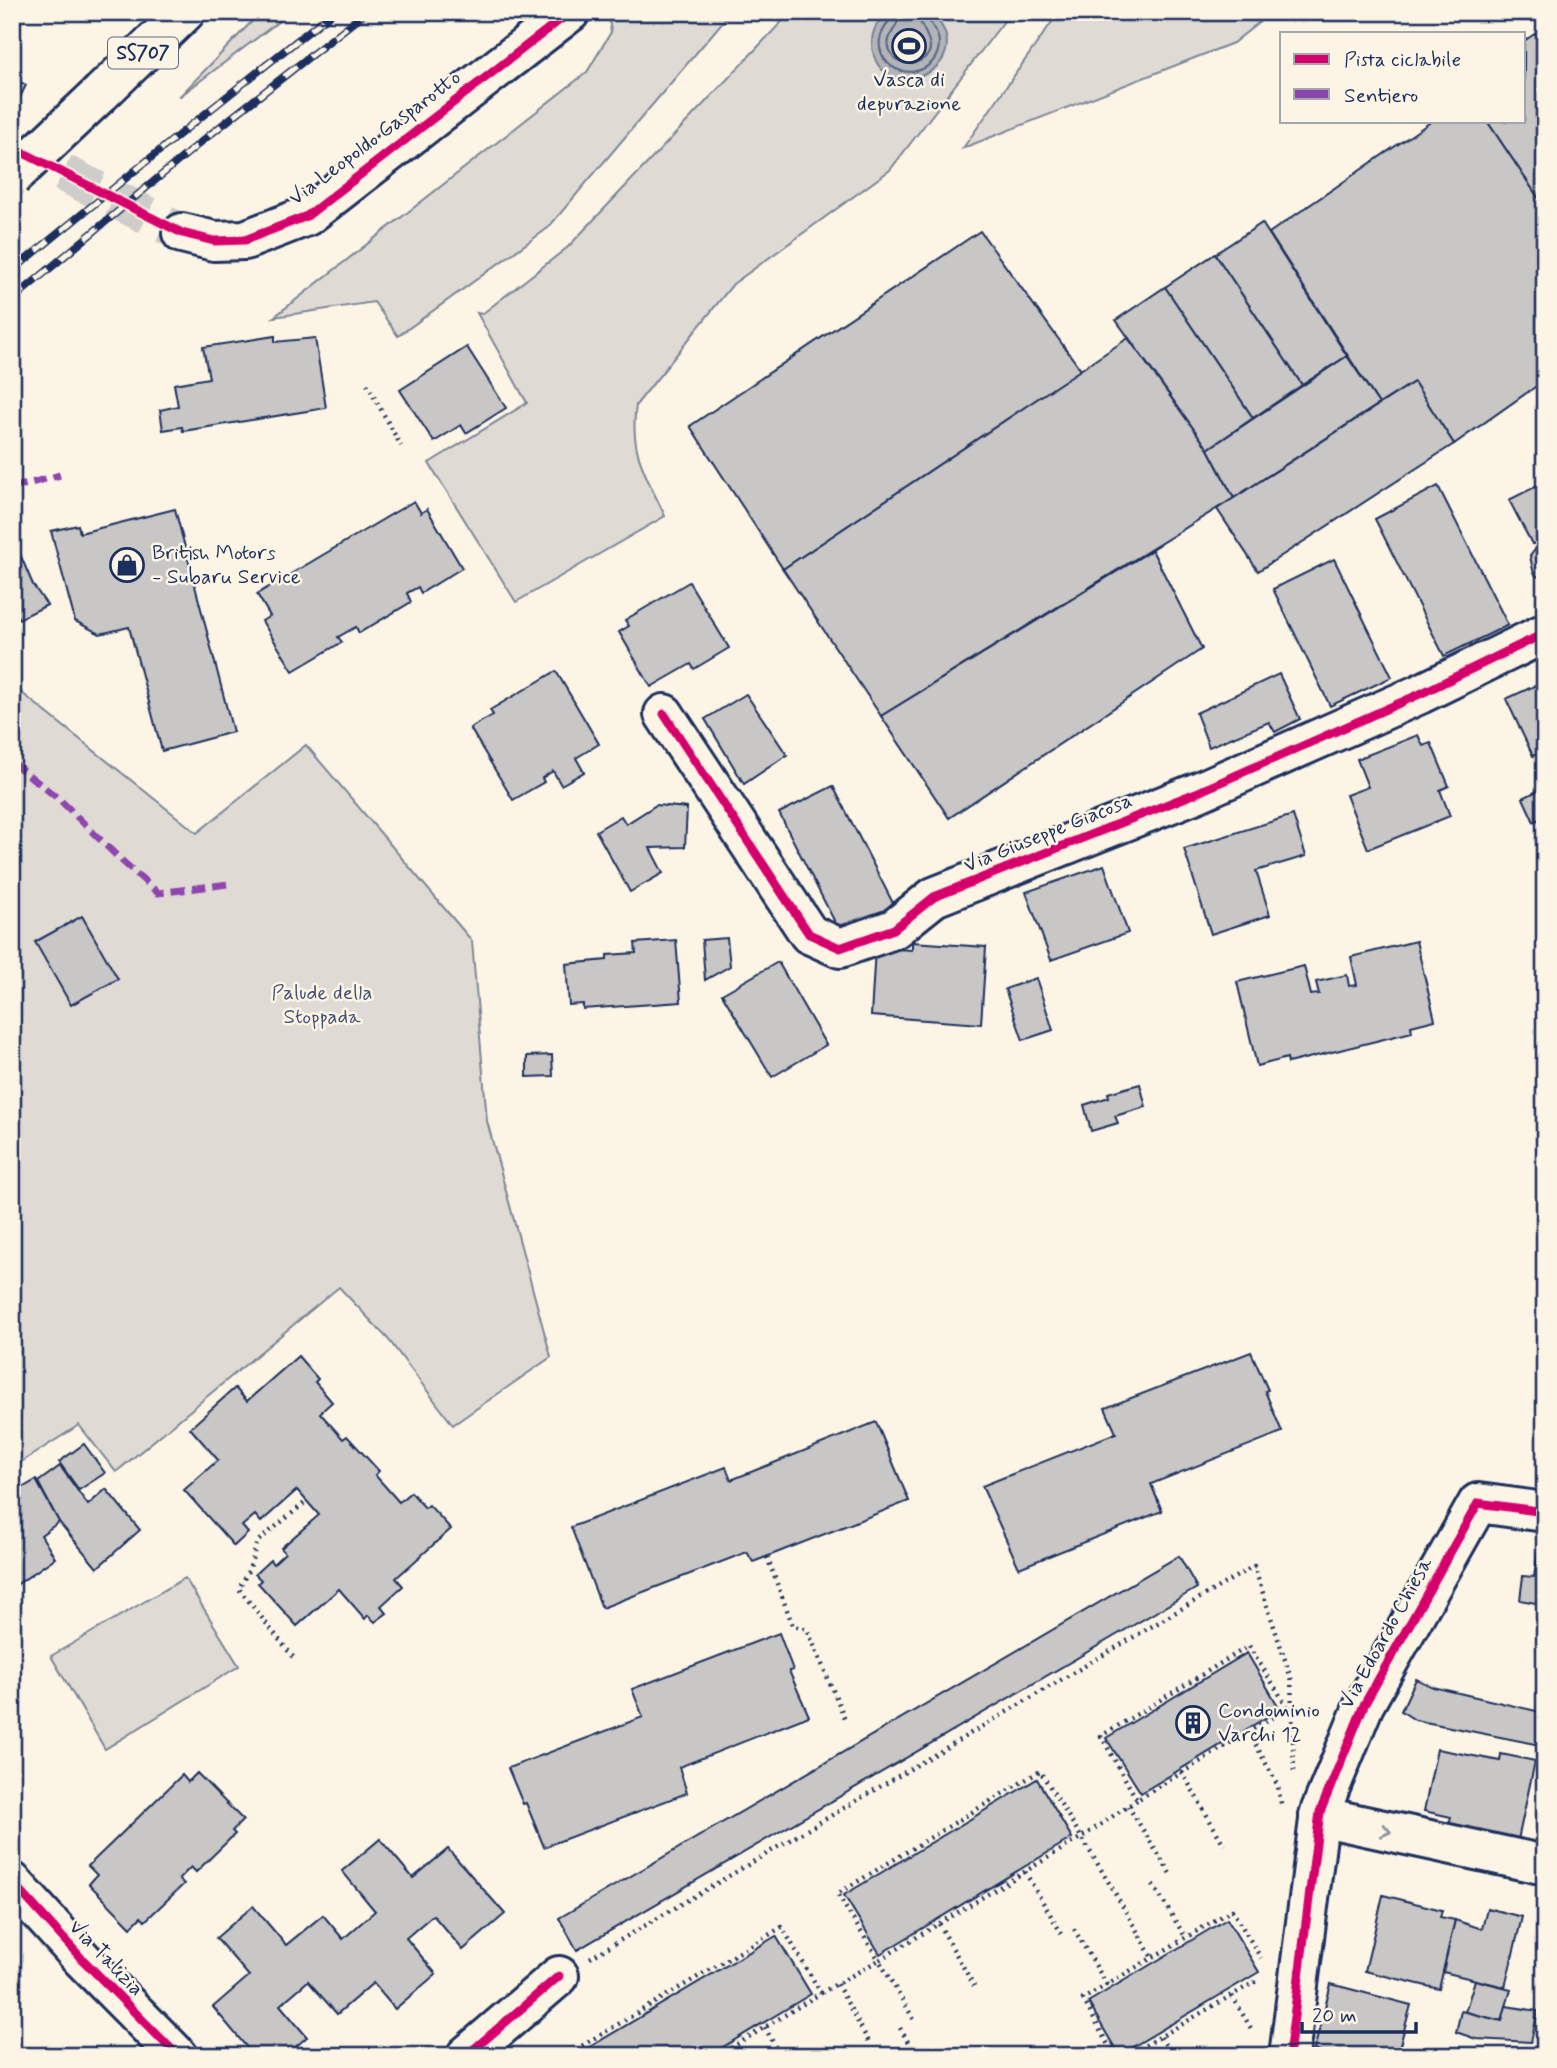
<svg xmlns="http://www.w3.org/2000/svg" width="1557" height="2068" font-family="Mynerve,sans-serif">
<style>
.green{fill:#dfdbd4;stroke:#7d8599;stroke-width:2}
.water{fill:#b2b4b8;stroke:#767f94;stroke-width:2}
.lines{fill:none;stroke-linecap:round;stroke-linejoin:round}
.shore{stroke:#576482;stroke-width:2}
.building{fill:#c8c7c6;stroke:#1b2f5e;stroke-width:2}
.secondary-tunnel{stroke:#cfcdca;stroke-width:38;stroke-dasharray:38 19;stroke-linecap:butt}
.street-casing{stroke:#1b2f5e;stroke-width:44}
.secondary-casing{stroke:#1b2f5e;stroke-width:44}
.highway-casing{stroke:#1b2f5e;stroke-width:44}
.path{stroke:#1b2f5e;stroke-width:4.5;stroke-dasharray:2 5;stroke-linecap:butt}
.street{stroke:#fcf5e5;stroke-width:38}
.secondary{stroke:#fcf5e5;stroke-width:38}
.highway{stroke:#fcf5e5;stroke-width:38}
.rail-casing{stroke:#1b2f5e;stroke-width:8}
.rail{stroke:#fcf5e5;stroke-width:5;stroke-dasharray:16;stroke-linecap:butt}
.highway-bridge-casing{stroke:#1b2f5e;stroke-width:44;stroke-linecap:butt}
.highway-bridge{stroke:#fcf5e5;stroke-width:38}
.quiet{stroke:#8e44ad;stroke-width:7;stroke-dasharray:14 7;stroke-linecap:butt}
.cycleway-casing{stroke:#fcf5e5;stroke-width:13}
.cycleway{stroke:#d6006c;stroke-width:9}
.oneway{stroke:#8c92a2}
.labels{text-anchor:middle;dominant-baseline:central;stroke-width:5;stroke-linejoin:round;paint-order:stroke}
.shield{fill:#fcf5e5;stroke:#5e6a86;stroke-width:2}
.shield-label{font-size:19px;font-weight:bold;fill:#1b2f5e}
.poi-label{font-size:21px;fill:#1b2f5e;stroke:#fcf5e5;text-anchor:start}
.street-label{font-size:21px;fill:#1b2f5e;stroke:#fcf5e5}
.park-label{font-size:21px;fill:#425176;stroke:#fcf5e5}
</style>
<rect width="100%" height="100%" fill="#fcf5e5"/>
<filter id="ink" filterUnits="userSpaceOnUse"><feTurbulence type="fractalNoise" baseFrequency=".0143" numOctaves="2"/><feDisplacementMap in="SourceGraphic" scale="14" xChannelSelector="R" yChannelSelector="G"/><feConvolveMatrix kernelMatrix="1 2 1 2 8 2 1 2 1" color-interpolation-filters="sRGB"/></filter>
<g filter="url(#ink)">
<g class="green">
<polygon points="261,12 291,12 179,97"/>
<polygon points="608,12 731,12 548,228 398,336 374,302 274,317 587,72 611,32"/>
<path d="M 791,12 L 1011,12 L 890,170 L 733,284 L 636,405 C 629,452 646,475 665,516 L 516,602 L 429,463 L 527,403 L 477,313 L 482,314 L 568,247 Z"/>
<polygon points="1059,12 1272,12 1233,43 963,148"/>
<polygon points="12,679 22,693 197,833 306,745 472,941 487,1121 551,1357 453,1425 388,1339 339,1287 116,1472 79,1425 12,1468"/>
<polygon points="185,1578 239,1666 105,1749 51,1656"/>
</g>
<path class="water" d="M 889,12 L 930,12 C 988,66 878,113 872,45 C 871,32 878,19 889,12 Z"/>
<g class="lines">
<g class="shore">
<path d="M 892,12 C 890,25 877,32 880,48 C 887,83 940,78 939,42 C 938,29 927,23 926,12"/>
<path d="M 900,12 C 899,32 878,37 895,59 C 902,63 909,65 917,62 C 946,51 918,28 917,12"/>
</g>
</g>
<g class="building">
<polygon points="1545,27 1545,208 1487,121 1524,121 1524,41"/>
<polygon points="12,78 26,85 12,114"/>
<polygon points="1432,121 1487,121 1545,208 1545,380 1454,444 1414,382 1379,404 1269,233"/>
<polygon points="1262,223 1347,356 1302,385 1215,254"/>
<polygon points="980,231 1081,370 783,569 690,426"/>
<polygon points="1215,254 1302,385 1253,418 1165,287"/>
<polygon points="1165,287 1253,418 1208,449 1116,320"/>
<polygon points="275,336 275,342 315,338 326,408 183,431 182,427 163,430 160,410 178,406 174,384 209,378 203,347"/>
<polygon points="1128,338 1208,449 1234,498 881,716 783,569"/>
<polygon points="467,347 506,408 466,433 461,425 434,442 400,390"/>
<polygon points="1347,356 1379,404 1234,498 1208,449"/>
<polygon points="1414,382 1454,444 1258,571 1217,509"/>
<polygon points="1545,482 1545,578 1536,576 1533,570 1530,556 1538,546 1537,543 1532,544 1509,500"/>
<polygon points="1438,486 1508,625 1444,656 1375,519"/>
<polygon points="414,501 421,513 427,509 462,568 421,593 418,587 407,593 411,602 359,633 356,627 338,637 342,642 293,671 262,621 270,616 257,594"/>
<polygon points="175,509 233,732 162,751 129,627 100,634 75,621 51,531 78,525 80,533"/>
<polygon points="12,535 33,585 47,605 19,619 12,605"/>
<polygon points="1152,550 1202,649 949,818 881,716"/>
<polygon points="1334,559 1392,677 1330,706 1273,589"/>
<polygon points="689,582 729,648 694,669 691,664 651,687 619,632 629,626 625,620"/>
<polygon points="556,671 599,744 576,758 584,772 561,785 553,771 542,778 544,782 513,800 470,728 493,715 490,710"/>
<polygon points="1279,674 1300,719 1275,732 1269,722 1209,747 1196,713"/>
<polygon points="1545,681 1545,751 1533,756 1506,699"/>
<polygon points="746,694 787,755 744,784 705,719"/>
<polygon points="1418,735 1423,746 1431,743 1449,786 1440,790 1450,816 1368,849 1346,795 1368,787 1357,759"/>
<polygon points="833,786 895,907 841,934 779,813"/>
<polygon points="1545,787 1545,816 1534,822 1523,798"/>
<polygon points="656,805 687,808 685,847 650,848 663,873 630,892 596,831 621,816 626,824"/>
<polygon points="1293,815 1306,856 1256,871 1270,915 1211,934 1184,849"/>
<polygon points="1104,865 1128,933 1051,960 1026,892"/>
<polygon points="82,916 118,979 71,1005 35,942"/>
<polygon points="727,938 730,966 705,980 702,940"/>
<polygon points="676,940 681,1002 583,1009 583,1004 569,1005 566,964 607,960 607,955 636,953 635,943"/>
<polygon points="1416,941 1435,1020 1411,1026 1412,1032 1288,1063 1287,1058 1257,1066 1237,982 1304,966 1311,995 1319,994 1316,982 1347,975 1349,986 1357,985 1351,957"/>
<polygon points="912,942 986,947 981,1024 871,1016 875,948 912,950"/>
<polygon points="778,962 826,1045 772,1077 722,994"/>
<polygon points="1036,978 1053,1030 1023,1040 1005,989"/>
<polygon points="552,1055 553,1076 527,1077 527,1056"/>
<polygon points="1140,1084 1146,1107 1115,1116 1118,1123 1091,1131 1084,1105 1109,1097 1108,1093"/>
<polygon points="1251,1352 1268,1390 1265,1391 1282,1432 1151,1484 1162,1511 1019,1568 982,1486 1116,1433 1105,1408"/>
<polygon points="298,1356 318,1379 315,1382 332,1402 320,1413 343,1439 347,1436 379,1471 375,1475 399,1502 411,1492 425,1508 429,1505 451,1529 396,1578 403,1586 381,1606 387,1613 375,1622 368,1615 365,1619 339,1589 297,1626 258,1583 261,1580 255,1574 270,1560 273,1564 285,1553 281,1548 319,1515 297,1490 261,1522 255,1515 242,1526 248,1533 234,1546 184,1490 218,1460 190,1428 235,1388 247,1401"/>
<polygon points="876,1422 909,1501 753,1562 747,1552 602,1608 571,1527 726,1467 731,1480"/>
<polygon points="84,1444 105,1473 79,1490 59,1462"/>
<polygon points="60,1466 88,1505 106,1489 140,1530 97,1568 59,1522 38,1482"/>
<polygon points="36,1480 59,1522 41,1535 55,1558 12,1588 12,1494"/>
<polygon points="1539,1544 1545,1545 1545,1618 1540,1617 1541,1604 1520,1600 1523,1576 1534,1577"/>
<polygon points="1179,1556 1197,1588 577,1950 559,1918"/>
<polygon points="779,1633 793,1670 789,1671 809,1716 679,1767 687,1793 544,1847 526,1803 523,1804 508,1768 643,1717 632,1689"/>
<polygon points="1247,1653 1280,1709 1141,1793 1106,1738"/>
<polygon points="1416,1679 1433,1687 1545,1713 1545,1746 1415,1720 1401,1711"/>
<polygon points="1437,1749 1500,1761 1501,1754 1535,1761 1518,1840 1449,1826 1451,1817 1424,1811"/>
<polygon points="197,1773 243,1820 232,1831 235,1834 196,1872 191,1867 179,1879 184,1884 145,1921 141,1917 131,1927 89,1884 97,1875 88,1866 182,1775 188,1782"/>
<polygon points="1037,1779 1072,1838 880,1954 844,1895"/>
<polygon points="380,1839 413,1878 448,1849 505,1914 463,1950 433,1915 406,1938 436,1974 395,2009 373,1983 337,2014 308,1981 280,2005 307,2037 285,2056 254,2056 213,2007 249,1976 216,1938 253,1906 286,1945 323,1915 343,1939 375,1911 342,1871"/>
<polygon points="1383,1895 1442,1910 1440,1917 1455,1920 1439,1989 1365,1971"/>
<polygon points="1487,1908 1522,1917 1505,1987 1443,1972 1455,1920 1482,1929"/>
<polygon points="1227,1919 1259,1972 1119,2055 1088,2002"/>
<polygon points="776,1936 811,1994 708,2056 585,2056 583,2051"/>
<polygon points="1475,1980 1511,1989 1502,2021 1465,2012"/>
<polygon points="1331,1984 1411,2005 1397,2056 1335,2056 1314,2050"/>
<polygon points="1506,2006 1538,2011 1531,2042 1476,2039 1456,2032 1461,2011 1502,2021"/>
</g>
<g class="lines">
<polyline class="secondary-tunnel" points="12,147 182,233"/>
<g class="street-casing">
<g id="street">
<polyline points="664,714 809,934 840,948 894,929 934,897 1196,793 1420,694 1545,633"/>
<polyline points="1319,1816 1545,1865"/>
<polyline points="12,1882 82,1959 178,2056"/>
<polyline points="466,2056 559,1976"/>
<polyline points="1289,2056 1320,1812 1364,1705 1478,1503 1545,1512"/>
</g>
</g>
<g class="secondary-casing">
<polyline id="secondary" points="182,233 214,241 245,240 307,216 570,12"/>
</g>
<g class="highway-casing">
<polyline id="highway" points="101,93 185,12"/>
</g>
<g class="path">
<polyline points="367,384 401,446"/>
<polyline points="767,1557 793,1626 807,1629 846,1721"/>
<polygon points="1249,1646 1288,1708 1137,1800 1101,1736"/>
<polyline points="293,1657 239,1589 250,1567 257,1542 307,1501"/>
<polyline points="1249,1732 1278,1786 1281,1804"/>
<polyline points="1182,1772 1224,1845"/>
<path d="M 1137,1800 L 1082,1837 L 879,1960 L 837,1894 L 1040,1771 C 1079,1833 1117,1894 1152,1958"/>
<polyline points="1128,1806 1171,1875"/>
<polyline points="1025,1872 1063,1936"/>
<polyline points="1153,1885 1186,1938"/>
<polyline points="939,1924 974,1986"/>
<polyline points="1074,1929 1107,1985"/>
<polyline points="590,1958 1254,1566 1291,1678 1294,1771"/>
<polyline points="837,1984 870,2044"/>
<polyline points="821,1993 879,1960 914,2020"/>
<polyline points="1232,1996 1252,2030"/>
<polyline points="765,2027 780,2056"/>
<polyline points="900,2028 916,2056"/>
<polyline points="1161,2037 1172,2056"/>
<polyline points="855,2053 856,2056"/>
<polyline points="583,2056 578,2048 782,1927 821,1993 718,2056"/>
<polyline points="977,2056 980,2054 982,2056"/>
<polyline points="1114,2056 1083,1999 1232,1910 1261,1958"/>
<polyline points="1127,2056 1260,1979"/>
</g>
<use href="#street" class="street"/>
<use href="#secondary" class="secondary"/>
<use href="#highway" class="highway"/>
<g class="rail-casing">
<g id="rail">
<polyline points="12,271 191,125 333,12"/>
<polyline points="12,300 207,137 366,12"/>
</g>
</g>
<use href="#rail" class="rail"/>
<g class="highway-bridge-casing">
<polyline id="highway-bridge" points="12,177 101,93"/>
</g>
<use href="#highway-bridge" class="highway-bridge"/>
<g class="quiet">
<polyline points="12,488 60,475"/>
<polyline points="12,762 59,799 121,860 158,893 228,884"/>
</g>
<g class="cycleway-casing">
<g id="cycleway">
<polyline points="12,147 182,233 214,241 245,240 307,216 570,12"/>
<polyline points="664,714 809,934 840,948 894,929 934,897 1196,793 1420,694 1545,633"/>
<polyline points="12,1882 82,1959 178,2056"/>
<polyline points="466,2056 559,1976"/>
<polyline points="1289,2056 1320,1812 1364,1705 1478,1503 1545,1512"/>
</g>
</g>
<use href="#cycleway" class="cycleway"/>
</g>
<defs><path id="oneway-chevron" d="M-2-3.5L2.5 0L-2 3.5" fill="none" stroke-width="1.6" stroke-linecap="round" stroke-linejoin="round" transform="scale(1.75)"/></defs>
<use class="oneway" href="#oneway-chevron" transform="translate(1386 1831) rotate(12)"/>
</g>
<defs>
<g id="stadium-ring" transform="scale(1.75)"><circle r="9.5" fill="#fcf5e5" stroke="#1b2f5e" stroke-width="1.5"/><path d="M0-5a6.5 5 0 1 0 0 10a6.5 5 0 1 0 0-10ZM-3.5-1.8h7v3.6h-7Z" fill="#1b2f5e"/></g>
<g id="shop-ring" transform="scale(1.75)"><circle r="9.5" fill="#fcf5e5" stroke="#1b2f5e" stroke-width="1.5"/><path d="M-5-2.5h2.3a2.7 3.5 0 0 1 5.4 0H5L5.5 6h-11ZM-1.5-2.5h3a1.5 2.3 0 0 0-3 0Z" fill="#1b2f5e"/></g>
<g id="building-ring" transform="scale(1.75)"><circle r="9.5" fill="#fcf5e5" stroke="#1b2f5e" stroke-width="1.5"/><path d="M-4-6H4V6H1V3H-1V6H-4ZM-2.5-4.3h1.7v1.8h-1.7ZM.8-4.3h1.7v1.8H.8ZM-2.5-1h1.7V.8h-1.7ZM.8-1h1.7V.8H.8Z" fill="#1b2f5e"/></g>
</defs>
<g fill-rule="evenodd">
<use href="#stadium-ring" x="909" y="46"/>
<use href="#shop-ring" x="127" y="565"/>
<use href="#building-ring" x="1193" y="1723"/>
</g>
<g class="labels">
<rect class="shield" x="108" y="37.5" width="70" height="31" rx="5"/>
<g class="shield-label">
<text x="143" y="53">SS707</text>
</g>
<g class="poi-label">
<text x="909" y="80" text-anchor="middle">Vasca di<tspan x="909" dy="24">depurazione</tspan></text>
<text x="152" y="553">British Motors<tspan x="152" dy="24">- Subaru Service</tspan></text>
<text x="1218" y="1711">Condominio<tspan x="1218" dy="24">Varchi 12</tspan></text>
</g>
<g class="street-label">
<text transform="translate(375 138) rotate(-37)">Via Leopoldo Gasparotto</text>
<text transform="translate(1048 833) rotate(-22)">Via Giuseppe Giacosa</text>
<text transform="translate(1386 1633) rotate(-61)">Via Edoardo Chiesa</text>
<text transform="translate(106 1958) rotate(46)">Via Talizia</text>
</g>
<g class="park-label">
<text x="322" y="993">Palude della<tspan x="322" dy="24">Stoppada</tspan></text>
</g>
</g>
<rect width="1557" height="2068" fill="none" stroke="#fcf5e5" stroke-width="42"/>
<rect x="21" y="21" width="1515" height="2026" fill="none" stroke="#1b2f5e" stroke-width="2.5" filter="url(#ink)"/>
<rect x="1280" y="32" width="245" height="91" fill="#fcf5e5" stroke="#a2a6af" stroke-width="2"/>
<rect x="1294" y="54" width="35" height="10" fill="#d6006c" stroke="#a2a6af" stroke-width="2"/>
<text x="1344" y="66" font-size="21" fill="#1b2f5e">Pista ciclabile</text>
<rect x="1294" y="89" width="35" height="10" fill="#8e44ad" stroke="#a2a6af" stroke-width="2"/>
<text x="1344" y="102" font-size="21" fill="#1b2f5e">Sentiero</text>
<path d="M1302 2022v10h114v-10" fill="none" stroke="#1b2f5e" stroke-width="3.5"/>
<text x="1312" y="2022" font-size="21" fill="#1b2f5e" stroke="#fcf5e5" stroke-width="5" paint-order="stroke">20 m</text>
</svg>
